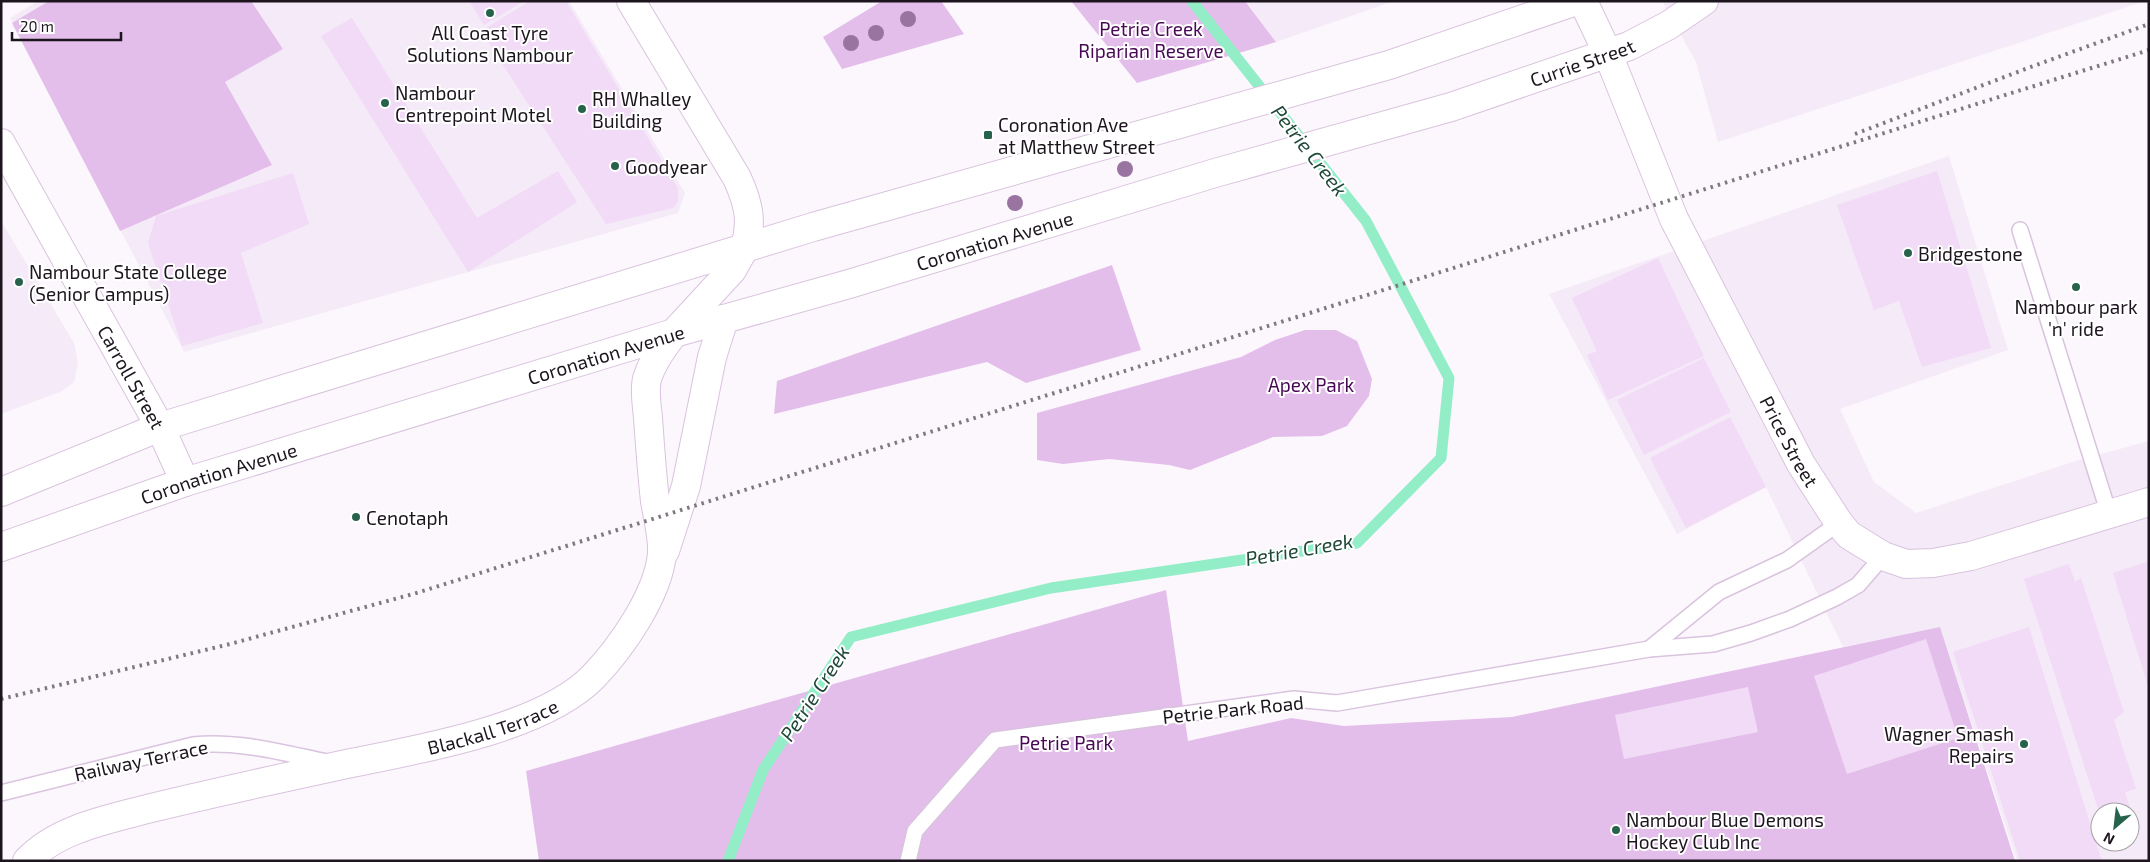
<svg xmlns="http://www.w3.org/2000/svg" width="2150" height="862" font-family="'Exo 2',sans-serif">
<style>
.built{fill:#f5eaf7;fill-rule:evenodd}
.green{fill:#e3beea}
.lines{fill:none;stroke-linecap:round;stroke-linejoin:round}
.stream{stroke:#93eec8;stroke-width:11}
.building{fill:#f2dbf6}
.service-casing{stroke:#d9c3de;stroke-width:18}
.minor-casing{stroke:#d9c3de;stroke-width:30}
.tertiary-casing{stroke:#d9c3de;stroke-width:30}
.primary-casing{stroke:#d9c3de;stroke-width:30}
.service{stroke:#fff;stroke-width:15}
.minor{stroke:#fff;stroke-width:28}
.tertiary{stroke:#fff;stroke-width:28}
.primary{stroke:#fff;stroke-width:28}
.rail{stroke:#7f7880;stroke-width:4;stroke-dasharray:2.5 5;stroke-linecap:butt}
.tree{fill:#9a74a1}
.poi-dot{fill:#27624c;stroke:#fff;stroke-width:2}
.labels{text-anchor:middle;dominant-baseline:central;stroke-width:4;stroke-linejoin:round;paint-order:stroke}
.park-label{font-size:19px;fill:#490855;stroke:#fff}
.poi-label{font-size:19px;fill:#1d151e;stroke:#fff;text-anchor:start}
.street-label{font-size:19px;fill:#1d151e;stroke:#fff}
.water-label{font-size:20px;font-style:italic;fill:#204839;stroke:#fff}
</style>
<rect width="100%" height="100%" fill="#fcf7fd"/>
<g class="built">
<polygon points="38,1 569,1 685,193 678,213 184,352 10,18"/>
<polygon points="1246,1 1394,1 1276,42"/>
<polygon points="1662,1 2145,1 1718,142 1696,62"/>
<path d="M 1949,156 L 2008,350 L 1840,409 L 1874,482 L 1916,513 L 2079,460 L 2149,441 L 2149,861 L 2017,861 L 1940,627 L 1843,647 L 1766,487 L 1677,534 L 1549,294 ZM 2100,812 L 2130,812 L 2130,842 L 2100,842 Z"/>
<polygon points="1,221 74,343 78,363 74,382 62,391 1,414"/>
</g>
<g class="green">
<polygon points="49,1 251,1 283,49 225,82 272,165 120,231 12,23"/>
<polygon points="882,1 941,1 964,34 842,69 823,37"/>
<polygon points="1071,1 1245,1 1276,42 1137,83"/>
<polygon points="1112,265 1141,350 1026,383 987,362 774,414 777,381"/>
<polygon points="1305,330 1336,330 1357,341 1372,379 1369,396 1347,426 1322,436 1273,437 1190,470 1169,465 1109,459 1063,464 1037,460 1037,413 1241,357 1275,340"/>
<polygon points="1166,590 1188,741 1291,718 1344,726 1512,717 1940,627 2015,861 539,861 526,771"/>
</g>
<g class="lines">
<polyline class="stream" points="728,861 763,770 851,637 1051,588 1357,543 1441,458 1449,378 1366,221 1192,1"/>
</g>
<g class="building">
<polygon points="469,1 524,1 484,25"/>
<polygon points="530,1 566,1 678,188 678,202 673,208 606,224 481,31"/>
<polygon points="352,18 477,218 558,171 577,202 468,272 321,36"/>
<polygon points="1937,171 1991,348 1922,367 1899,301 1874,310 1837,205"/>
<polygon points="293,173 309,224 241,253 263,323 182,346 148,243 156,216"/>
<polygon points="1658,258 1704,356 1608,400 1587,355 1597,351 1572,298"/>
<polygon points="1704,358 1731,412 1644,455 1617,400"/>
<polygon points="1730,417 1766,487 1686,528 1650,458"/>
<polygon points="2149,561 2149,686 2148,686 2113,573"/>
<polygon points="2069,564 2075,582 2081,578 2124,712 2114,720 2136,789 2125,792 2134,820 2130,821 2130,812 2099,812 2024,579"/>
<polygon points="2029,627 2094,836 2102,861 2020,861 1953,652"/>
<polygon points="1926,639 1958,738 1847,774 1814,676"/>
<polygon points="1748,687 1758,732 1624,759 1615,715"/>
</g>
<g class="lines">
<g class="service-casing">
<g id="service">
<polyline points="2020,230 2109,514"/>
<polyline points="1649,649 1719,592 1787,560 1839,523"/>
<path d="M 1,793 L 193,745 C 238,740 283,753 327,762"/>
<polyline points="908,861 915,831 995,740 1294,699 1337,703 1649,649 1713,644 1751,633 1790,619 1837,597 1858,585 1883,556"/>
</g>
</g>
<g class="minor-casing">
<g id="minor">
<path d="M 631,1 L 737,178 C 748,202 753,221 745,247"/>
<path id="s1" d="M 1,143 L 160,427 L 185,482"/>
<polyline points="665,551 686,486 712,357 724,319"/>
<path id="s2" d="M 27,861 C 57,829 106,820 147,809 C 212,793 277,779 342,765 C 414,750 541,730 593,677 C 621,648 658,595 662,554 C 663,537 658,519 655,501 C 652,474 650,446 648,418 C 647,406 644,391 647,379 C 652,362 663,347 674,333"/>
</g>
</g>
<g class="tertiary-casing">
<g id="tertiary">
<path id="s3" d="M 1608,54 L 1674,219 L 1801,464 L 1839,523 L 1849,535 L 1883,556 L 1906,564 L 1933,563 L 1971,556 L 2149,502"/>
</g>
</g>
<g class="primary-casing">
<g id="primary">
<polyline points="1583,1 1608,54"/>
<polyline points="674,333 732,270 745,247"/>
<polyline points="1,492 160,427 813,227 1389,65 1576,1"/>
<path id="s4" d="M 1,547 L 185,482 L 674,333 L 849,284 L 1215,173 L 1451,107 L 1629,46 L 1669,25 L 1704,1"/>
</g>
</g>
<use href="#service" class="service"/>
<use href="#minor" class="minor"/>
<use href="#tertiary" class="tertiary"/>
<use href="#primary" class="primary"/>
<g class="rail">
<polyline points="1855,134 2028,68 2149,24"/>
<polyline points="1,699 230,644 413,594 2149,50"/>
</g>
</g>
<g class="tree">
<circle cx="908" cy="19" r="8"/>
<circle cx="876" cy="33" r="8"/>
<circle cx="851" cy="43" r="8"/>
<circle cx="1125" cy="169" r="8"/>
<circle cx="1015" cy="203" r="8"/>
</g>
<g class="poi-dot">
<circle cx="490" cy="13" r="5"/>
<circle cx="385" cy="103" r="5"/>
<circle cx="582" cy="109" r="5"/>
<rect x="983" y="130" width="10" height="10" rx="2.5"/>
<circle cx="615" cy="166" r="5"/>
<circle cx="1908" cy="253" r="5"/>
<circle cx="19" cy="282" r="5"/>
<circle cx="2076" cy="287" r="5"/>
<circle cx="356" cy="517" r="5"/>
<circle cx="2024" cy="744" r="5"/>
<circle cx="1616" cy="830" r="5"/>
</g>
<g class="labels">
<g class="park-label">
<text x="1151" y="28">Petrie Creek<tspan x="1151" dy="22">Riparian Reserve</tspan></text>
<text x="1311" y="384">Apex Park</text>
<text x="1066" y="742">Petrie Park</text>
</g>
<g class="poi-label">
<text x="490" y="32" text-anchor="middle">All Coast Tyre<tspan x="490" dy="22">Solutions Nambour</tspan></text>
<text x="395" y="92">Nambour<tspan x="395" dy="22">Centrepoint Motel</tspan></text>
<text x="592" y="98">RH Whalley<tspan x="592" dy="22">Building</tspan></text>
<text x="998" y="124">Coronation Ave<tspan x="998" dy="22">at Matthew Street</tspan></text>
<text x="625" y="166">Goodyear</text>
<text x="1918" y="253">Bridgestone</text>
<text x="29" y="271">Nambour State College<tspan x="29" dy="22">(Senior Campus)</tspan></text>
<text x="2076" y="306" text-anchor="middle">Nambour park<tspan x="2076" dy="22">'n' ride</tspan></text>
<text x="366" y="517">Cenotaph</text>
<text x="2014" y="733" text-anchor="end">Wagner Smash<tspan x="2014" dy="22">Repairs</tspan></text>
<text x="1626" y="819">Nambour Blue Demons<tspan x="1626" dy="22">Hockey Club Inc</tspan></text>
</g>
<g class="street-label">
<text stroke="none"><textPath href="#s4" startOffset="1654">Currie Street</textPath></text>
<text stroke="none"><textPath href="#s4" startOffset="1040">Coronation Avenue</textPath></text>
<text stroke="none"><textPath href="#s4" startOffset="635">Coronation Avenue</textPath></text>
<text stroke="none"><textPath href="#s1" startOffset="268">Carroll Street</textPath></text>
<text stroke="none"><textPath href="#s3" startOffset="428">Price Street</textPath></text>
<text stroke="none"><textPath href="#s4" startOffset="230">Coronation Avenue</textPath></text>
<text transform="translate(1233 709) rotate(-6)">Petrie Park Road</text>
<text stroke="none"><textPath href="#s2" startOffset="488">Blackall Terrace</textPath></text>
<text transform="translate(141 760) rotate(-12)">Railway Terrace</text>
</g>
<g class="water-label">
<text transform="translate(1310 150) rotate(52)">Petrie Creek</text>
<text transform="translate(1299 549) rotate(-10)">Petrie Creek</text>
<text transform="translate(814 693) rotate(-57)">Petrie Creek</text>
</g>
</g>
<rect width="2150" height="862" fill="none" stroke="#1d151e" stroke-width="5"/>
<g transform="translate(2115 827) rotate(208)"><circle r="24" fill="#ffffff" stroke="#a5a1a5"/>
<path d="M0-4L9 19L0 12L-9 19Z" fill="#27624c"/>
<text y="-8" font-size="14" font-weight="bold" text-anchor="middle" fill="#1d151e">N</text>
</g>
<path d="M12 32v8h109v-8" fill="none" stroke="#1d151e" stroke-width="2.5"/>
<text x="20" y="32" font-size="15" fill="#1d151e" stroke="#ffffff" stroke-width="4" paint-order="stroke">20 m</text>
</svg>
